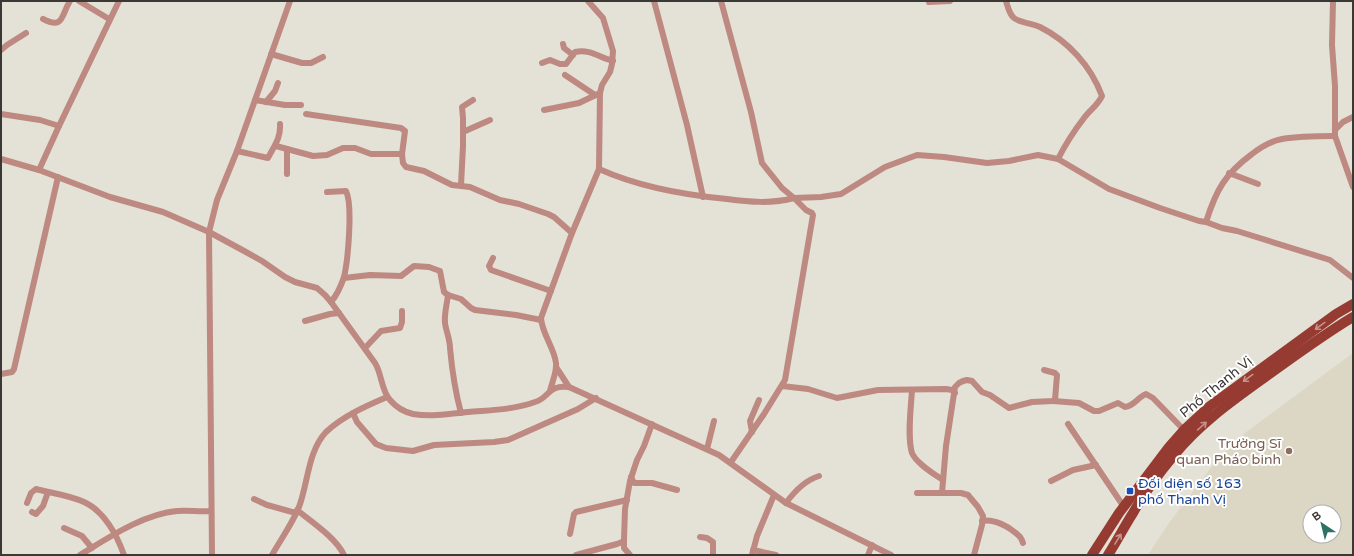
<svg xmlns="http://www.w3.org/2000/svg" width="1354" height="556" font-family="'Varela Round',sans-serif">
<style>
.built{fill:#dcd6c5;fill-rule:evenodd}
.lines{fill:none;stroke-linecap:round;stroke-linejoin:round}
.street{stroke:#bd8981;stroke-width:6}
.primary{stroke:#963b32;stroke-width:10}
.oneway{stroke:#c5938e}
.education-dot{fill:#8d6e63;stroke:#fff;stroke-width:1.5}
.transit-dot{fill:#1a4fb4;stroke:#fff;stroke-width:1.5}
.labels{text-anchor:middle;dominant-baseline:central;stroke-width:4;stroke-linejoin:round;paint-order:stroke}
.street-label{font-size:14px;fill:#3b3936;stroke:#fff}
.education-label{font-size:14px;fill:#785e54;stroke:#fff;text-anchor:end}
.transit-label{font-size:14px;fill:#164399;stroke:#fff;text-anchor:start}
</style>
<rect width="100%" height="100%" fill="#e4e1d7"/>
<path class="built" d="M 1353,353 L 1353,555 L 1148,555 L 1169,523 L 1216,461 L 1235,442 L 1245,433 ZM 1310,512 L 1334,512 L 1334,536 L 1310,536 Z"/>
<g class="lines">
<g class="street">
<polyline points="79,1 109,19"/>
<polyline points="588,1 603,18 613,51 612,64 610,72 602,85 600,93 599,169"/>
<polyline points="654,1 687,125 703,197"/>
<polyline points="721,1 751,112 762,163 782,188 794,198 821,197 841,194 885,167 917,155 944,157 987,163 1009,161 1038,155 1058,159 1109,189 1160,208 1199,221 1206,222 1222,228 1237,231 1330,260 1353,278"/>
<path d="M 1006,1 C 1008,7 1009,14 1014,18 C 1020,23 1032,23 1040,27 C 1068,41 1091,66 1102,96 C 1098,105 1090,110 1084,118 C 1074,131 1065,145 1058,159"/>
<polyline points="1333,1 1332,45 1335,86 1335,136 1353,187"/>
<polyline points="929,2 950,1"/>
<path d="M 43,19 C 64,30 61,15 70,1"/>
<polyline points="563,44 564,48 573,55"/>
<polyline points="1,50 7,45 26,33"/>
<polyline points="271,54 302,63 311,63 323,57"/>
<path d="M 542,63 L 550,60 L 560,64 L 566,64 L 575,52 C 591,49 598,57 613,61"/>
<polyline points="565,75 595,95"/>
<polyline points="255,100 285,105 301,105"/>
<polyline points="266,102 275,91 278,83"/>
<polyline points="544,110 579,103 600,93"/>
<polyline points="1,114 40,120 59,126"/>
<path d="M 306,114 L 401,128 L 405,131 L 402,154 L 403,163 L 406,167 L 424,171 L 452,185 L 470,187 L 500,200 L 519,204 L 548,214 L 554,217 L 572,233 L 541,318 C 542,334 554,347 556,363 C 557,372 552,382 550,391"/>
<polyline points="1335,130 1343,122 1353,117"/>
<polyline points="463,132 490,120"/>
<polyline points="276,146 313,156 327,155 343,148 355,148 371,154 402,154"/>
<polyline points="287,149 287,174"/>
<path d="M 237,151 L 268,158 C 274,146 281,138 280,124"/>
<path d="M 1,159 L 39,170 L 110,197 L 163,212 L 209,232 L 246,252 L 262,261 L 285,277 L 295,282 L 317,288 L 325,295 L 331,302 L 375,363 C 382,374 381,390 390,400 C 396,407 404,412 413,414 C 431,417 450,414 468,412 C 490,410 513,410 535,402 C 551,397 546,385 569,387 L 719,455 L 786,503 L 891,555"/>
<polyline points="39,170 59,126 119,1"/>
<polyline points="1229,173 1258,184"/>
<polyline points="461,185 463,146 463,118 462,107 473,100"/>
<path d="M 327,192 L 346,191 C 353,205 348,260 344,277 C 341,286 337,295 331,302"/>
<path d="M 1206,222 C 1216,190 1225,174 1252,154 C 1261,147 1271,141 1282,139 C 1299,136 1317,136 1335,136"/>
<path d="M 572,233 L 599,169 C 639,187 684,195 727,199 C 749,202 772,204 794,198 L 806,210 L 812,213 L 813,215 L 785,380 L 764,414 L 731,462"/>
<polyline points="493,258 489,266 491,270 551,291"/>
<polyline points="344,278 370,275 401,276 414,266 429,267 440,271 444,292 448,295 461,299 471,308 475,310 516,315 541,320"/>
<path d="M 448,295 C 447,304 444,314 445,323 C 446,331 450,339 450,348 C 452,370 455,391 461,413"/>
<polyline points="305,321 330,314 339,313"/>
<polyline points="365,348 381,331 400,328 402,322 402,311"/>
<polyline points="556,367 569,387"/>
<polyline points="1,374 12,372 14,369 58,177"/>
<polyline points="782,386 808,389 837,398 878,390 946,389 952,390 955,393"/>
<path d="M 912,390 C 911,407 907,437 912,453 C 916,463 934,474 943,480"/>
<path d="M 1053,401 L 1079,403 L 1094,411 L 1099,411 L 1118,403 L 1125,407 C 1134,406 1138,397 1146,394 L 1153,398 L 1184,430"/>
<polyline points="353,413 357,422 376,444 386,448 413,451 434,445 494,442 508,440 578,409 596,398"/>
<polyline points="1068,424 1124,507"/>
<polyline points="752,432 750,421 759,400"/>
<polyline points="707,449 714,421"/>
<polyline points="631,477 634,483 652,483 677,490"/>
<polyline points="1051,481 1073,470 1096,465"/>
<polyline points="917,493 961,493 968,495 978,507 983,516 982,525 974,555"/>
<polyline points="942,493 946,446 955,387 959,383 963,381 967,380 972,381 982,392 990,395 1009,408 1032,402 1053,401 1055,400 1057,375 1055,373 1044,370"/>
<polyline points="254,499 267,505 296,513"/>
<path d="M 27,503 L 31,493 L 36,489 C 51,493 69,495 84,502 C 104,511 117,535 124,555"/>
<path d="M 786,503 C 794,492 806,480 819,476"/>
<path d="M 297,510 C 312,522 336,538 344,555"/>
<polyline points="32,512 36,514 43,506 48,492"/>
<path d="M 982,521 C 993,518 1010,527 1018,535 C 1021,537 1022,540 1023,543"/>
<polyline points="64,528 82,536 92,548"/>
<polyline points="570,534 574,514 576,512 627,500"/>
<polyline points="700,537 707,538 713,542 713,555"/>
<polyline points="624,540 624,548 630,555"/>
<polyline points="753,550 776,555"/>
<path d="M 80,555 C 108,538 143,514 177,511 C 188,510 200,512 211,511"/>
<polyline points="212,555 209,232 217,200 237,151 290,1"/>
<path d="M 272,555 C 281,539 292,524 299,507 C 308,483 308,451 326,432 C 343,416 366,406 387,397"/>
<polyline points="576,555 617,544 622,542 624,540 625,509 630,481 637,460 644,446 652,424"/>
<polyline points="752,555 757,536 774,495"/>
<polyline points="868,555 872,545"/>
</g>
<g class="primary">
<polyline points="1092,555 1119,513 1169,447 1184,430 1210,406 1336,314 1353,304"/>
<path d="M 1108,555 C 1117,541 1124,527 1133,513 C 1144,493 1160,472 1175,454 C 1201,422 1235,399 1268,375 C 1296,355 1323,335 1353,317"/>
</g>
</g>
<defs><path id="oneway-shaft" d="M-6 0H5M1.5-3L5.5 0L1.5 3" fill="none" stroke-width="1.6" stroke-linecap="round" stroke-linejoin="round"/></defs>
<g class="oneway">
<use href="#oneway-shaft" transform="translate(1320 326) rotate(144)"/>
<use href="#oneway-shaft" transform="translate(1248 378) rotate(144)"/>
<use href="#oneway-shaft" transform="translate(1202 426) rotate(-42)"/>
<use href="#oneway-shaft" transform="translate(1118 539) rotate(-58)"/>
</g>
<circle class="education-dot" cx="1289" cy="451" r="4"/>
<rect class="transit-dot" x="1126" y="487" width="8" height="8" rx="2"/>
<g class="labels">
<g class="street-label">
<text transform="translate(1216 387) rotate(-39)">Phố Thanh Vị</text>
</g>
<g class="education-label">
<text x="1281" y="443">Trường Sĩ<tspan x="1281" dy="16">quan Pháo binh</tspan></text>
</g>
<g class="transit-label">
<text x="1138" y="483">Đối diện số 163<tspan x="1138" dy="16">phố Thanh Vị</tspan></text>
</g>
</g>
<rect width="1354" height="556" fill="none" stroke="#3b3936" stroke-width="4"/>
<g transform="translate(1322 524) rotate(325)"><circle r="19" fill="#ffffff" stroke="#b1b0af"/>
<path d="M0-3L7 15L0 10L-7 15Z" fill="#2e7265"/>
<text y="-6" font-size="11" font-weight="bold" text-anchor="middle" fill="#3b3936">B</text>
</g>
</svg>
